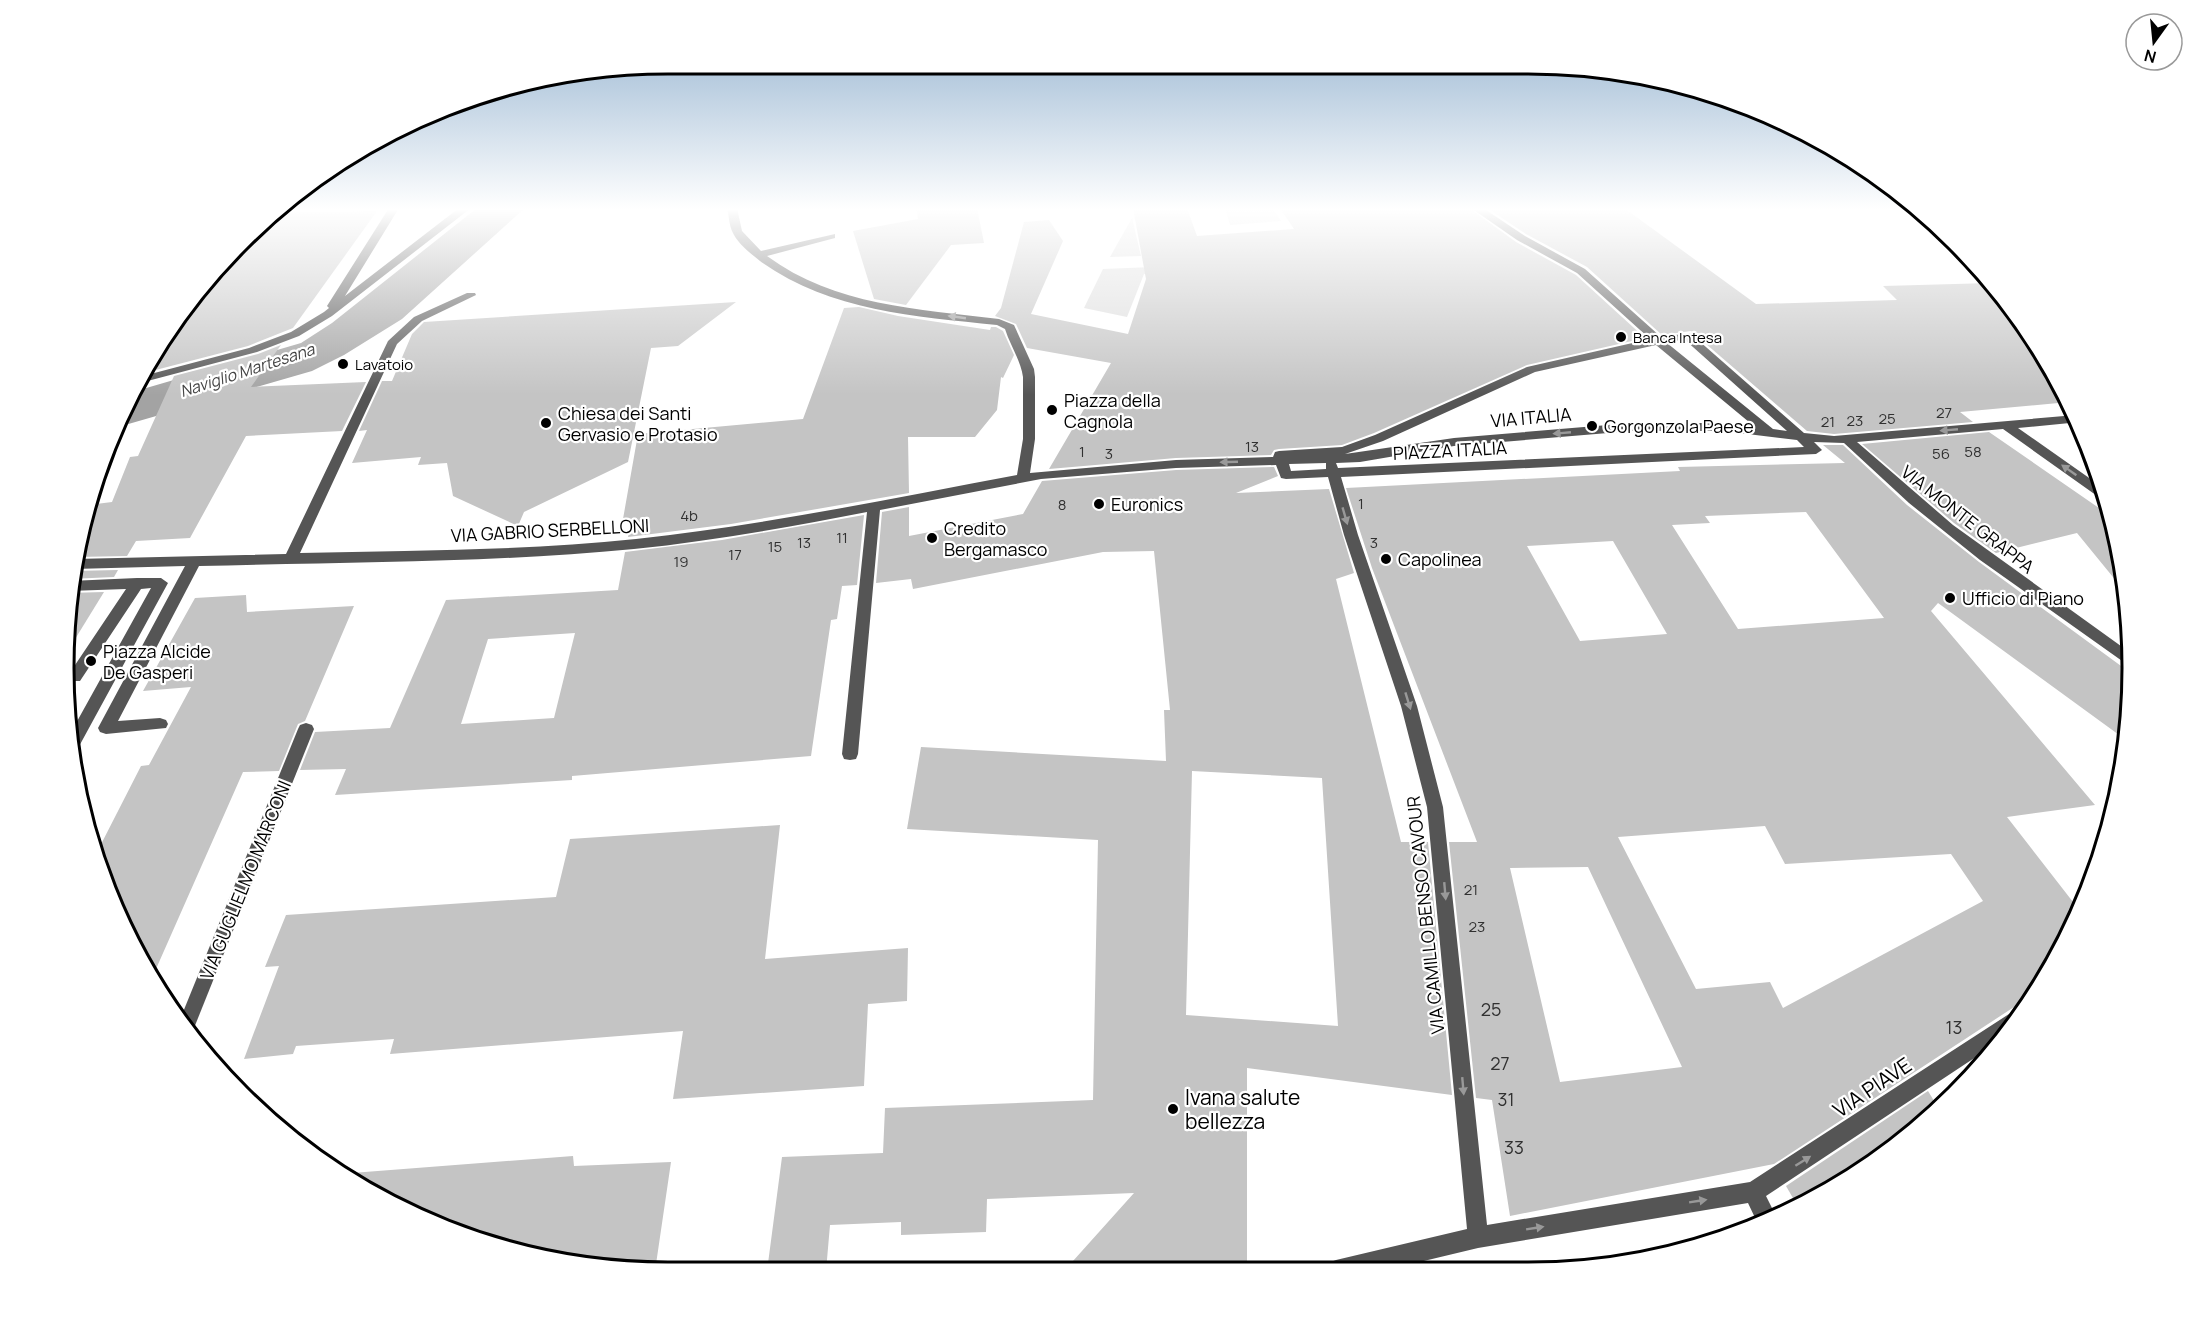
<svg xmlns="http://www.w3.org/2000/svg" width="2196" height="1335" font-family="Manrope,sans-serif">
<style>
.green{fill:#dcdcdc}
.water{fill:#a3a3a3}
.building{fill:#c4c4c4;fill-rule:evenodd}
.lines{fill:none;stroke-linecap:round;stroke-linejoin:round}
.minor{fill:#555;fill-rule:evenodd}
.oneway{fill:#999}
.poi-dot{fill:#000;stroke:#fff;stroke-width:2}
.labels{text-anchor:middle;dominant-baseline:central;stroke-width:4.5;stroke-linejoin:round;paint-order:stroke}
.far-poi-label{font-size:15px;fill:#000;stroke:#fff;text-anchor:start}
.number-label{font-size:15px;fill:#313131}
.far-water-label{font-size:16px;font-style:italic;fill:#444;stroke:#fff}
.poi-label{font-size:18px;fill:#000;stroke:#fff;text-anchor:start}
.street-label{font-size:18px;fill:#000;stroke:#fff}
.near-number-label{font-size:18px;fill:#313131}
.near-street-label{font-size:21px;fill:#000;stroke:#fff}
.near-poi-label{font-size:21px;fill:#000;stroke:#fff;text-anchor:start}
.rim{fill:none;stroke:#000;stroke-width:3}
</style>
<rect width="100%" height="100%" fill="#fff"/>
<g class="green">
<polygon points="1225,208 1273,208 1281,221 1230,225"/>
<polygon points="1132,218 1141,256 1110,257"/>
<polygon points="1227,264 1229,285 1144,274 1127,317 1084,308 1103,269"/>
</g>
<polygon class="water" points="477,208 525,208 402,319 344,355 312,371 118,427 136,391 301,343 332,323"/>
<g class="building">
<polygon points="916,208 977,208 984,243 951,245 906,305 874,299 853,231 918,219"/>
<polygon points="1133,208 1187,208 1197,236 1294,229 1280,208 1469,208 1516,242 1576,275 1645,338 1527,365 1374,433 1342,445 1279,449 1274,450 1271,455 1176,458 1049,469 1111,363 1027,348 1016,324 995,316 1001,308 1024,222 1049,220 1063,241 1031,314 1128,334 1146,279"/>
<polygon points="1487,208 1624,208 1756,304 1897,300 1883,286 1991,283 2031,332 2069,402 1960,412 1973,422 1834,434 1807,431 1691,331 1662,335 1587,267 1526,234"/>
<polygon points="377,211 293,328 248,346 144,373 165,331 240,240 271,213"/>
<polygon points="736,302 678,346 651,348 628,462 524,512 518,526 453,496 447,463 418,465 421,457 352,463 367,430 359,431 382,381 392,381 412,334 424,322"/>
<polygon points="859,307 898,316 990,330 991,327 996,327 1003,331 1014,355 1003,378 1001,377 997,410 975,437 908,437 909,493 731,524 628,537 632,519 623,519 638,434 803,419 844,308"/>
<polygon points="281,345 251,387 366,382 342,431 246,436 190,538 136,541 127,556 76,557 88,505 112,502 130,457 138,456 174,376 258,354"/>
<polygon points="1989,432 2112,517 2121,550 2126,593 2077,533 1996,553 1954,523 1862,444"/>
<path d="M 1823,445 L 1843,445 L 1907,505 L 1979,562 L 2132,674 L 2126,740 L 1938,603 L 1931,611 L 2095,805 L 2007,817 L 2080,911 L 2037,992 L 1774,1164 L 1510,1216 L 1492,1100 L 1476,1098 L 1449,842 L 1477,842 L 1372,568 L 1346,488 L 1680,471 L 1678,467 L 1845,463 ZM 1806,512 L 1884,618 L 1738,629 L 1672,525 L 1710,523 L 1705,516 ZM 1613,541 L 1667,634 L 1580,641 L 1527,546 ZM 1765,826 L 1785,864 L 1951,854 L 1983,901 L 1783,1008 L 1770,982 L 1696,989 L 1618,837 ZM 1588,867 L 1682,1067 L 1560,1082 L 1510,868 Z"/>
<path d="M 1274,467 L 1278,476 L 1236,493 L 1329,489 L 1354,573 L 1336,579 L 1401,842 L 1428,842 L 1452,1095 L 1247,1068 L 1247,1271 L 1064,1271 L 1134,1193 L 987,1199 L 986,1232 L 901,1235 L 901,1222 L 830,1225 L 826,1271 L 767,1271 L 782,1157 L 883,1153 L 885,1108 L 1093,1100 L 1098,840 L 907,829 L 921,747 L 1166,761 L 1164,710 L 1170,710 L 1154,551 L 1103,552 L 913,589 L 911,579 L 876,583 L 882,512 L 909,507 L 909,536 L 1023,514 L 1042,481 L 1176,470 ZM 1192,771 L 1322,778 L 1338,1026 L 1186,1015 Z"/>
<path d="M 864,515 L 857,585 L 842,586 L 837,619 L 831,620 L 811,756 L 572,776 L 572,780 L 335,795 L 346,769 L 300,770 L 315,732 L 390,728 L 446,600 L 618,590 L 625,552 L 722,540 ZM 575,633 L 554,718 L 461,724 L 488,639 Z"/>
<polygon points="118,570 114,577 70,579 72,571"/>
<polygon points="104,592 64,657 68,593"/>
<polygon points="246,595 247,612 354,606 305,721 298,724 279,771 243,772 152,978 125,935 94,858 141,766 149,765 191,687 143,691 195,598"/>
<polygon points="780,825 765,959 908,948 907,1001 868,1004 864,1086 673,1099 683,1031 390,1054 394,1039 296,1046 293,1054 244,1059 279,966 265,967 286,915 556,897 570,839"/>
<polygon points="1928,1091 1939,1109 1927,1122 1830,1191 1797,1205 1786,1186"/>
<polygon points="573,1156 574,1166 671,1162 655,1271 628,1271 473,1240 339,1174"/>
</g>
<g class="lines">
<g class="minor">
<polygon points="389,208 399,208 345,296 459,208 471,208 332,316 299,336 257,352 140,383 143,376 249,348 291,332 324,312 329,308 327,306"/>
<path d="M 727,208 L 737,208 L 742,231 L 761,251 L 835,234 L 835,238 L 767,256 C 835,306 918,309 999,319 L 1014,325 L 1034,369 L 1035,377 L 1035,439 L 1030,473 L 1176,460 L 1273,457 L 1275,452 L 1279,451 L 1342,447 L 1375,435 L 1527,367 L 1650,339 L 1577,273 L 1517,240 L 1471,208 L 1483,208 L 1525,236 L 1585,269 L 1661,337 L 1690,333 L 1804,433 L 1834,436 L 2076,415 L 2080,422 L 2018,428 L 2102,487 L 2106,499 L 2100,498 L 2003,429 L 1857,442 L 1953,525 L 2132,654 L 2132,668 L 1980,560 L 1909,503 L 1844,443 L 1814,442 L 1822,450 L 1816,454 L 1341,477 L 1358,535 L 1417,706 L 1443,807 L 1487,1225 L 1750,1182 L 2009,1014 L 2016,1011 L 2022,1014 L 1994,1045 L 1766,1196 L 1775,1214 L 1757,1222 L 1748,1203 L 1478,1248 L 1382,1271 L 1325,1271 L 1328,1263 L 1336,1260 L 1467,1229 L 1427,807 L 1401,706 L 1344,535 L 1328,477 L 1286,479 L 1281,478 L 1276,465 L 1176,468 L 1041,479 L 880,510 L 858,754 L 856,759 L 850,760 L 844,759 L 842,754 L 867,512 C 790,527 712,541 634,549 C 490,563 344,562 199,566 L 118,721 L 160,718 L 166,720 L 168,724 L 166,728 L 106,734 L 100,732 L 98,728 L 185,566 L 74,569 L 75,559 L 286,554 L 388,341 L 414,317 L 467,293 L 475,293 L 476,295 L 422,321 L 397,344 L 300,553 C 411,550 525,551 636,539 C 764,525 890,499 1017,475 L 1023,439 L 1023,377 C 1021,361 1010,345 1005,329 L 997,325 C 914,316 829,311 760,261 C 750,253 737,243 732,231 C 729,224 729,216 727,208 ZM 1684,339 L 1787,431 L 1773,429 L 1667,343 ZM 1656,345 L 1755,427 L 1723,423 L 1632,423 L 1454,438 L 1345,454 L 1383,441 L 1535,372 ZM 1632,431 L 1723,431 L 1797,440 L 1804,447 L 1338,468 L 1336,463 L 1360,462 L 1454,446 ZM 1326,463 L 1326,469 L 1291,471 L 1289,464 Z"/>
<polygon points="137,578 161,578 168,583 77,750 71,752 70,734 151,588 141,589 80,681 70,681 67,677 126,589 69,591 70,581"/>
<polygon points="306,723 312,725 314,729 190,1038 179,1022 298,729 300,725"/>
</g>
</g>
<defs><path id="oneway-solid" d="M-6-.8H1V-3.2L6.5 0L1 3.2V.8H-6Z" transform="scale(1.5)"/></defs>
<g class="oneway">
<use href="#oneway-solid" transform="translate(957 317) rotate(-172)"/>
<use href="#oneway-solid" transform="translate(1949 430) rotate(175)"/>
<use href="#oneway-solid" transform="translate(1562 433) rotate(175)"/>
<use href="#oneway-solid" transform="translate(1229 462) rotate(178)"/>
<use href="#oneway-solid" transform="translate(2069 470) rotate(-145)"/>
<use href="#oneway-solid" transform="translate(1345 516) rotate(74)"/>
<use href="#oneway-solid" transform="translate(1408 701) rotate(73)"/>
<use href="#oneway-solid" transform="translate(1445 891) rotate(85)"/>
<use href="#oneway-solid" transform="translate(1463 1086) rotate(85)"/>
<use href="#oneway-solid" transform="translate(1803 1161) rotate(-32)"/>
<use href="#oneway-solid" transform="translate(1698 1201) rotate(-9)"/>
<use href="#oneway-solid" transform="translate(1535 1228) rotate(-9)"/>
</g>
<linearGradient id="sky" x2="0" y2="1"><stop stop-color="#8cadcc"/><stop offset="0.53" stop-color="#fff"/><stop offset="1" stop-color="#fff" stop-opacity="0"/></linearGradient>
<rect width="2196" height="395" fill="url(#sky)"/>
<g class="poi-dot">
<circle cx="1621" cy="337" r="6"/>
<circle cx="343" cy="364" r="6"/>
<circle cx="1052" cy="410" r="6"/>
<circle cx="546" cy="423" r="6"/>
<circle cx="1592" cy="426" r="6"/>
<circle cx="1099" cy="504" r="6"/>
<circle cx="932" cy="538" r="6"/>
<circle cx="1386" cy="559" r="6"/>
<circle cx="1950" cy="598" r="6"/>
<circle cx="91" cy="661" r="6"/>
<circle cx="1173" cy="1109" r="6"/>
</g>
<g class="labels">
<g class="far-poi-label">
<text x="1633" y="337">Banca Intesa</text>
<text x="355" y="364">Lavatoio</text>
</g>
<g class="number-label">
<text x="1944" y="412">27</text>
<text x="1887" y="418">25</text>
<text x="1855" y="420">23</text>
<text x="1828" y="421">21</text>
<text x="1252" y="446">13</text>
<text x="1082" y="451">1</text>
<text x="1973" y="451">58</text>
<text x="1109" y="453">3</text>
<text x="1941" y="453">56</text>
<text x="1361" y="503">1</text>
<text x="1062" y="504">8</text>
<text x="689" y="515">4b</text>
<text x="842" y="537">11</text>
<text x="804" y="542">13</text>
<text x="1374" y="542">3</text>
<text x="775" y="546">15</text>
<text x="735" y="554">17</text>
<text x="681" y="561">19</text>
<text x="1471" y="889">21</text>
<text x="1477" y="926">23</text>
</g>
<g class="far-water-label">
<text transform="translate(247 370) rotate(-18)">Naviglio Martesana</text>
</g>
<g class="poi-label">
<text x="1064" y="400">Piazza della<tspan x="1064" dy="21">Cagnola</tspan></text>
<text x="558" y="413">Chiesa dei Santi<tspan x="558" dy="21">Gervasio e Protasio</tspan></text>
<text x="1604" y="426">Gorgonzola Paese</text>
<text x="1111" y="504">Euronics</text>
<text x="944" y="528">Credito<tspan x="944" dy="21">Bergamasco</tspan></text>
<text x="1398" y="559">Capolinea</text>
<text x="1962" y="598">Ufficio di Piano</text>
<text x="103" y="651">Piazza Alcide<tspan x="103" dy="21">De Gasperi</tspan></text>
</g>
<g class="street-label">
<text transform="translate(1531 417) rotate(-5)">VIA ITALIA</text>
<text transform="translate(1450 450) rotate(-3)">PIAZZA ITALIA</text>
<text transform="translate(1968 519) rotate(38)">VIA MONTE GRAPPA</text>
<text transform="translate(550 530) rotate(-3)">VIA GABRIO SERBELLONI</text>
<text transform="translate(245 880) rotate(-68)">VIA GUGLIELMO MARCONI</text>
<text transform="translate(1425 915) rotate(-96)">VIA CAMILLO BENSO CAVOUR</text>
</g>
<g class="near-number-label">
<text x="1491" y="1009">25</text>
<text x="1954" y="1027">13</text>
<text x="1500" y="1063">27</text>
<text x="1506" y="1099">31</text>
<text x="1514" y="1147">33</text>
</g>
<g class="near-street-label">
<text transform="translate(1872 1087) rotate(-34)">VIA PIAVE</text>
</g>
<g class="near-poi-label">
<text x="1185" y="1097">Ivana salute<tspan x="1185" dy="24">bellezza</tspan></text>
</g>
</g>
<path d="M0 0H2196V1335H0ZM668 74H1528A594 594 0 0 1 2122 668V668A594 594 0 0 1 1528 1262H668A594 594 0 0 1 74 668V668A594 594 0 0 1 668 74Z" fill="#fff" fill-rule="evenodd"/>
<path class="rim" d="M668 74H1528A594 594 0 0 1 2122 668V668A594 594 0 0 1 1528 1262H668A594 594 0 0 1 74 668V668A594 594 0 0 1 668 74Z"/>
<g transform="translate(2154 42) rotate(195)"><circle r="28" fill="#ffffff" stroke="#999999" stroke-width="1.5"/>
<path d="M0-4.5L10 22L0 15L-10 22Z" fill="#000000"/>
<text y="-9" font-size="16" font-weight="bold" text-anchor="middle" fill="#000000">N</text>
</g>
</svg>
